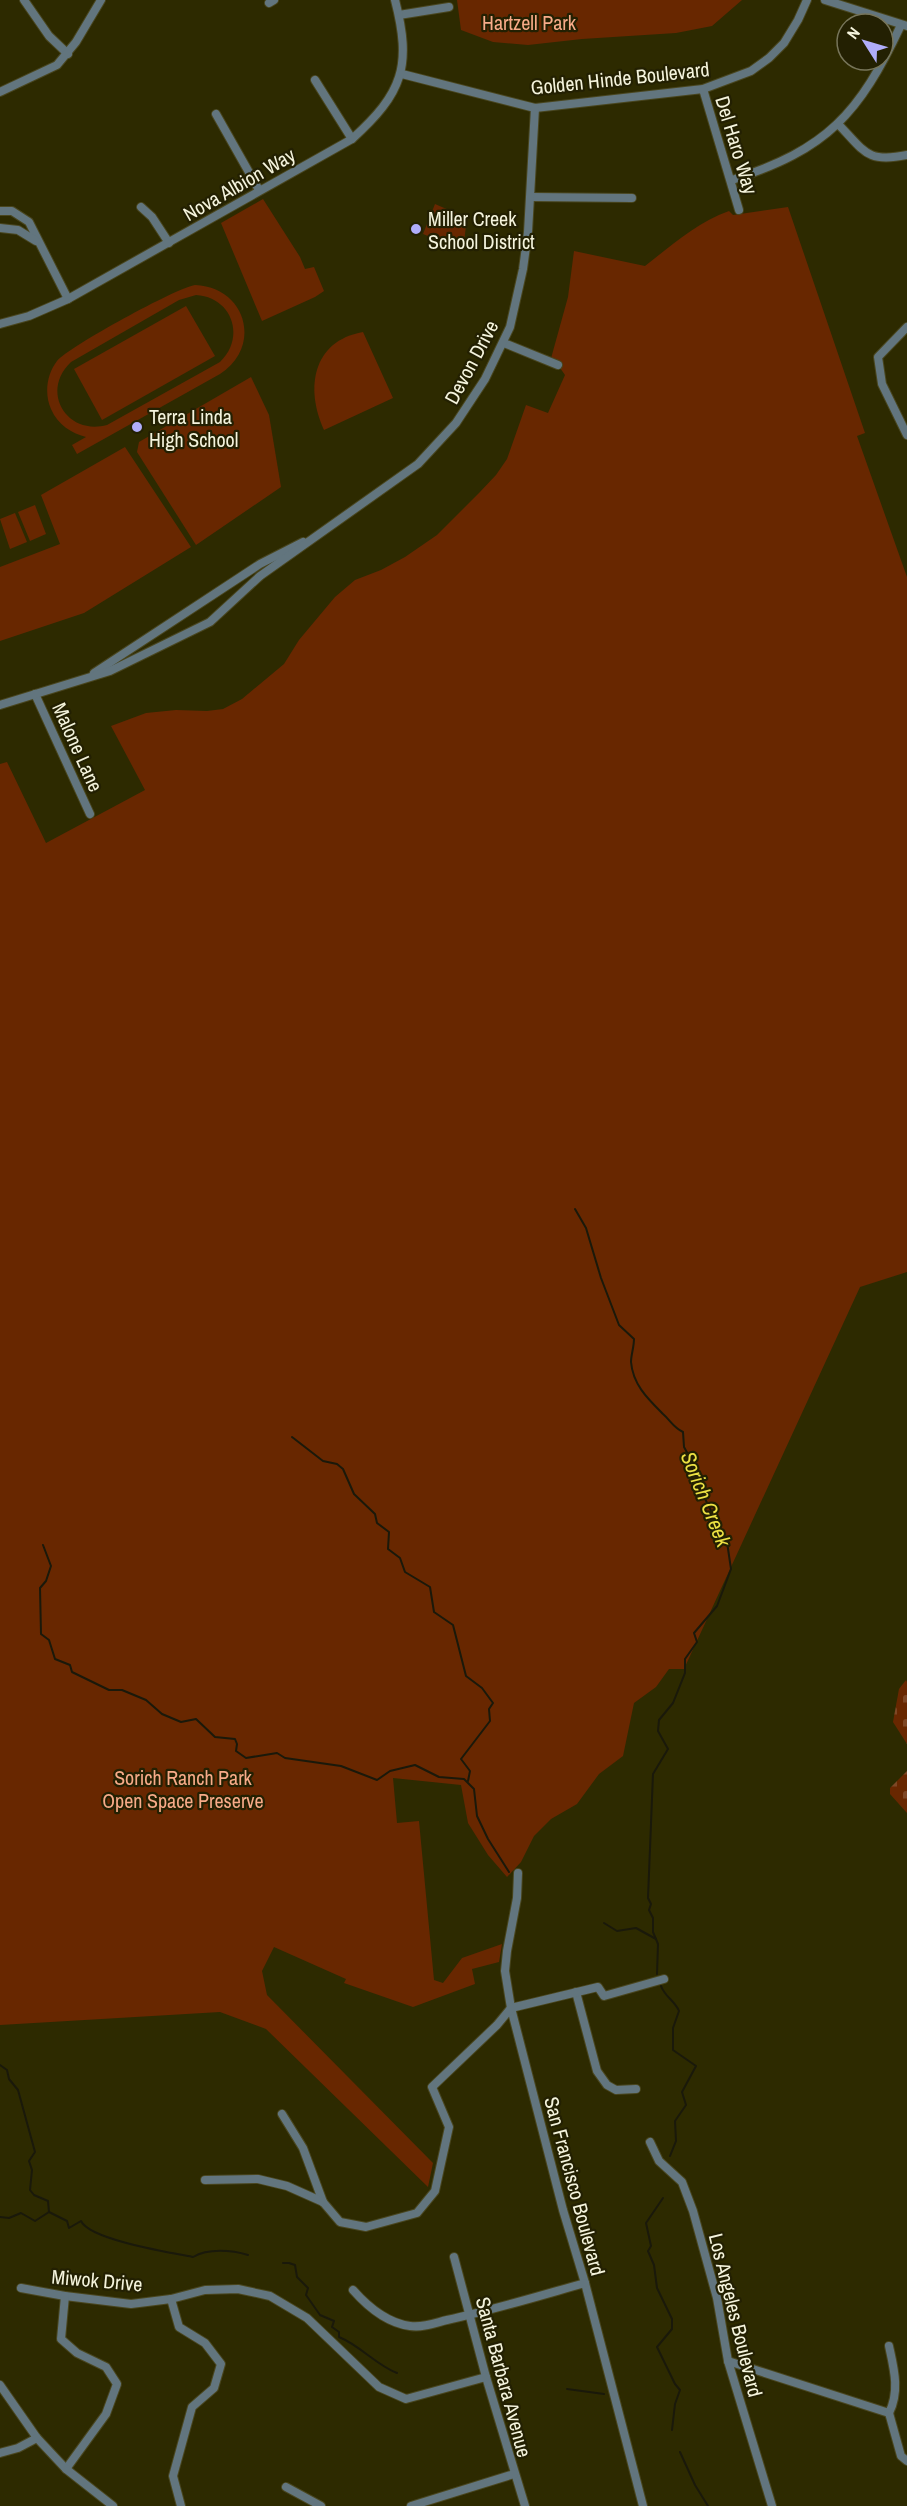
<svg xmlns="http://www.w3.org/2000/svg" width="907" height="2506" font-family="'Archivo Narrow',sans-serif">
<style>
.green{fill:#682700;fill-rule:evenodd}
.cemetery{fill:url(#cemetery-stones)}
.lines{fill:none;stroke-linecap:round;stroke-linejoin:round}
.stream{stroke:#1a190a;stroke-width:2}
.minor-casing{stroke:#49461f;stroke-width:10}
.minor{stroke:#62757e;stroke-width:8}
.poi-dot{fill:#b0adfa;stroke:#232002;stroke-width:2}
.labels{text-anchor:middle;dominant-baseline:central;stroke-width:4.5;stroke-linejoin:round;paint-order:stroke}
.park-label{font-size:20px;fill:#f8ab88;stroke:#232002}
.street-label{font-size:20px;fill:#f5f4dd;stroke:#232002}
.poi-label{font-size:20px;fill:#f5f4dd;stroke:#232002;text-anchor:start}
.water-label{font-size:21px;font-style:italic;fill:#ede243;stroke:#232002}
</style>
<defs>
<pattern id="cemetery-stones" width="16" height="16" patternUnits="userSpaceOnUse" patternTransform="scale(1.5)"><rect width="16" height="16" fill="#682700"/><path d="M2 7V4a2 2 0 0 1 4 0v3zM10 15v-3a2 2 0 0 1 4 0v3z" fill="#7e4725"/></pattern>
</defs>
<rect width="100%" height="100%" fill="#2d2a00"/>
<g class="green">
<polygon points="457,0 742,0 712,26 676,33 582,39 528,45 493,42 461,30"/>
<polygon points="263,199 300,257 305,269 314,267 324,291 315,297 262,321 221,223"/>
<polygon points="435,204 467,218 463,250 423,234"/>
<path d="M 788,207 L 865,433 L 857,436 L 907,577 L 907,1272 L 860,1287 L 684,1669 L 669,1669 L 656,1687 L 634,1703 L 623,1756 L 599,1774 L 577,1804 L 551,1819 L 534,1836 L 521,1862 L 507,1877 L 488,1855 L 468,1823 L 461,1785 L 393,1778 L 397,1823 L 419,1821 L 434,1980 L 443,1983 L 462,1958 L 502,1944 L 499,1962 L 472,1969 L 475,1984 L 413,2007 L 344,1983 L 346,1979 L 274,1947 L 262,1971 L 267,1995 L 433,2163 L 428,2187 L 266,2029 L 220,2012 L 0,2025 L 0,764 L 7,762 L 46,843 L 145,790 L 111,726 L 146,713 L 176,710 L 207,711 L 223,709 L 242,699 L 284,664 L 299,640 L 335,597 L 355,580 L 381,570 L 405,557 L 437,535 L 479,493 L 496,475 L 507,459 L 526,405 L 548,413 L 565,375 L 558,365 L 550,362 L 568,297 L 574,251 L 645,266 C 672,245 696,223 729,211 L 733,215 Z"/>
<path d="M 195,285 C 246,287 263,346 220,374 L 77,454 L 72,445 L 86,437 C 71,433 58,425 51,409 C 44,393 47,374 57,361 C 70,346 176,288 195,285 ZM 196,295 C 232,297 246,337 220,362 L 107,425 C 66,436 40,391 71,362 L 179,300 Z"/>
<polygon points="186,306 215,356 102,420 74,369"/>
<path d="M 363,332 L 393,398 L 324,430 C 305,389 312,341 363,332 Z"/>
<polygon points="251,377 269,415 281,487 196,545 137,452 139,442"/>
<polygon points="125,447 191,547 84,613 0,641 0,567 60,544 41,495"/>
<polygon points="35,505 46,534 30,541 18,512"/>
<polygon points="15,513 27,542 10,549 0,519"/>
</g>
<g class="cemetery">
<polygon points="906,1680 907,1682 907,1744 893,1722 899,1689"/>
<polygon points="907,1771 907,1813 890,1794 890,1788"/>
</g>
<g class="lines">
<g class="stream">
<path d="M 575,1209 L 586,1228 L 601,1278 L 619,1325 L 634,1339 C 634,1347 631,1355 631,1362 C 633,1385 648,1399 663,1414 C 671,1421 673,1427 683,1432 L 684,1447 L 699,1474 L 698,1485 L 727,1542 L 731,1569 L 717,1606 L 694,1633 L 697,1642 L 685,1659 L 685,1673 L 673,1703 L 659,1720 L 658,1731 L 668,1749 L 653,1774 L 648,1898 L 651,1904 L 649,1910 L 653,1918 L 653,1932 L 658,1944 L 657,1974"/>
<polyline points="292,1437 323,1461 337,1464 343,1469 354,1494 375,1514 377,1523 389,1532 388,1549 400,1558 405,1572 430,1587 434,1612 453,1625 466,1676 482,1688 493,1703 489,1709 490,1721 461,1759 470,1771 468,1781"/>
<polyline points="43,1545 51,1566 46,1581 40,1588 41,1634 49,1640 55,1659 70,1665 72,1672 109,1690 122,1690 146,1700 162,1714 181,1722 196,1719 215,1737 235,1739 237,1744 236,1751 246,1758 277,1753 285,1758 341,1766 377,1780 390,1771 415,1765 439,1777 464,1779 474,1789 477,1816 488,1839 509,1872"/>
<polyline points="604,1923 617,1931 636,1928 656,1939"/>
<path d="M 661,1986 C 665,1997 675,2001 679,2011 L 673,2028 L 673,2050 L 696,2066 L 682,2092 L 686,2105 L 675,2121 L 676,2141 L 670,2156"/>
<path d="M 0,2065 L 7,2070 L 9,2079 L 18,2090 L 35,2152 L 29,2161 L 32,2170 L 30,2190 L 34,2195 L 48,2201 L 49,2212 L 67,2221 L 69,2228 L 81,2221 C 90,2240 172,2253 193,2257 C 208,2248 232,2250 248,2255"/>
<polyline points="663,2198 646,2223 651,2246 648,2251 654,2265 657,2288 672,2319 672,2329 657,2347 675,2384 680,2390 675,2404 672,2430"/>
<polyline points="0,2217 9,2218 21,2213 35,2221 49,2212"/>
<path d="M 283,2263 L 289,2263 L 295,2265 L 297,2277 L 308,2288 L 306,2295 L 320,2315 L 334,2321 L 332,2327 L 339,2332 L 339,2337 C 361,2346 376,2365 397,2373"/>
<polyline points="567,2389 604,2394"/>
<polyline points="680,2452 695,2485 708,2506"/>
</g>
<g class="minor-casing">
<g id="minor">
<polyline points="24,0 49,36 68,54"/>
<polyline points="825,0 907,26"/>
<polyline points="269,3 274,0"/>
<polyline points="399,15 449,7"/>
<polyline points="402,74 535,108 703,89 751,71 769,58 784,43 798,20 807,0"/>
<polyline points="315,80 352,139"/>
<polyline points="703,89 739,210"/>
<polyline points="0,92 57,65 76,42 101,0"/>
<polyline points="216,114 259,190"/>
<path d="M 839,125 C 865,152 867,163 907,155"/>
<path d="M 732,180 C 828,149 859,114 901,25"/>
<polyline points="531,197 632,198"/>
<polyline points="141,207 152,217 169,243"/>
<polyline points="0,211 12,211 29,222 68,299"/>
<polyline points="0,228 18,230 36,241"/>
<path d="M 0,324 L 29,316 L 68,299 L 352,139 C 403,93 412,66 395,0"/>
<polyline points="907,327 878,357 882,384 907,435"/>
<polyline points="504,343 558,365"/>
<polyline points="94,673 260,564 303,542"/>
<polyline points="35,694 90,814"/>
<polyline points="0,705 110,671 210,622 260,576 418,464 456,423 485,379 510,327 523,269 528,232 535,108"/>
<polyline points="518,1873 517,1898 507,1951 505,1971 511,2008 563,2210 585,2283 643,2506"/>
<polyline points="576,1992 597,2071 607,2085 616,2090 636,2089"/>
<polyline points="282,2114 303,2148 323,2202"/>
<polyline points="650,2142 659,2161 682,2182 693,2211 717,2298 728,2361 772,2506"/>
<polyline points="205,2180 258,2179 287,2186 323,2202 340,2222 366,2227 417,2213 435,2191 449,2127 432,2087 497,2025 511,2008 598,1987 604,1996 664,1979"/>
<polyline points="454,2257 486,2377 525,2506"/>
<polyline points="21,2288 65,2296 131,2304 171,2299 205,2290 238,2289 270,2296 307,2318 379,2387 406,2399 486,2377"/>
<path d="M 353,2290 C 368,2307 387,2323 410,2326 C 423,2328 435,2323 447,2320 C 493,2310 539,2296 585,2283"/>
<polyline points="65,2296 61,2339 77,2353 106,2367 117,2384 106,2414 66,2469"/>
<polyline points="171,2299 179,2327 205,2343 221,2364 214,2388 192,2407 173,2476 181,2506"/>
<polyline points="728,2361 889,2413"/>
<polyline points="0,2385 37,2438 66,2469 113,2506"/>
<path d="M 889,2413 C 900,2391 894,2369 889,2346"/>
<polyline points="889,2413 901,2456 907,2461"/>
<polyline points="0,2453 18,2448 37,2438"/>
<polyline points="286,2487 321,2506"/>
<polyline points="411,2506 514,2474"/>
</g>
</g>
<use href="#minor" class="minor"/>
</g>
<g class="poi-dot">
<circle cx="416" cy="229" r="6"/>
<circle cx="137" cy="427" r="6"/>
</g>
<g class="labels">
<g class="park-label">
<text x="529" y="22">Hartzell Park</text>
<text x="183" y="1777">Sorich Ranch Park<tspan x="183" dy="23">Open Space Preserve</tspan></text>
</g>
<g class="street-label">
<text transform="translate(620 78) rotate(-6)">Golden Hinde Boulevard</text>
<text transform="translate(737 145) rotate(73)">Del Haro Way</text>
<text transform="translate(239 184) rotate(-30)">Nova Albion Way</text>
<text transform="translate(471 362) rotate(-62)">Devon Drive</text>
<text transform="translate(78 747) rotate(66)">Malone Lane</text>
<text transform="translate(575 2186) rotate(75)">San Francisco Boulevard</text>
<text transform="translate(97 2280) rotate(5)">Miwok Drive</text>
<text transform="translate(736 2315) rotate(76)">Los Angeles Boulevard</text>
<text transform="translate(504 2377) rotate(75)">Santa Barbara Avenue</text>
</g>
<g class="poi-label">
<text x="428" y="218">Miller Creek<tspan x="428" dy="23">School District</tspan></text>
<text x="149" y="416">Terra Linda<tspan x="149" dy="23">High School</tspan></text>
</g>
<g class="water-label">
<text transform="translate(706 1499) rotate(68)">Sorich Creek</text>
</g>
</g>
<g transform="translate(865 42) rotate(307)"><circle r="28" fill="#232002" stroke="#77755a" stroke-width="1.5"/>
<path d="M0-4.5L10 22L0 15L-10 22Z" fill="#b0adfa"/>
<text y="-9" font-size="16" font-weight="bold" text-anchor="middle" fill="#f5f4dd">N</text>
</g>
</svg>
